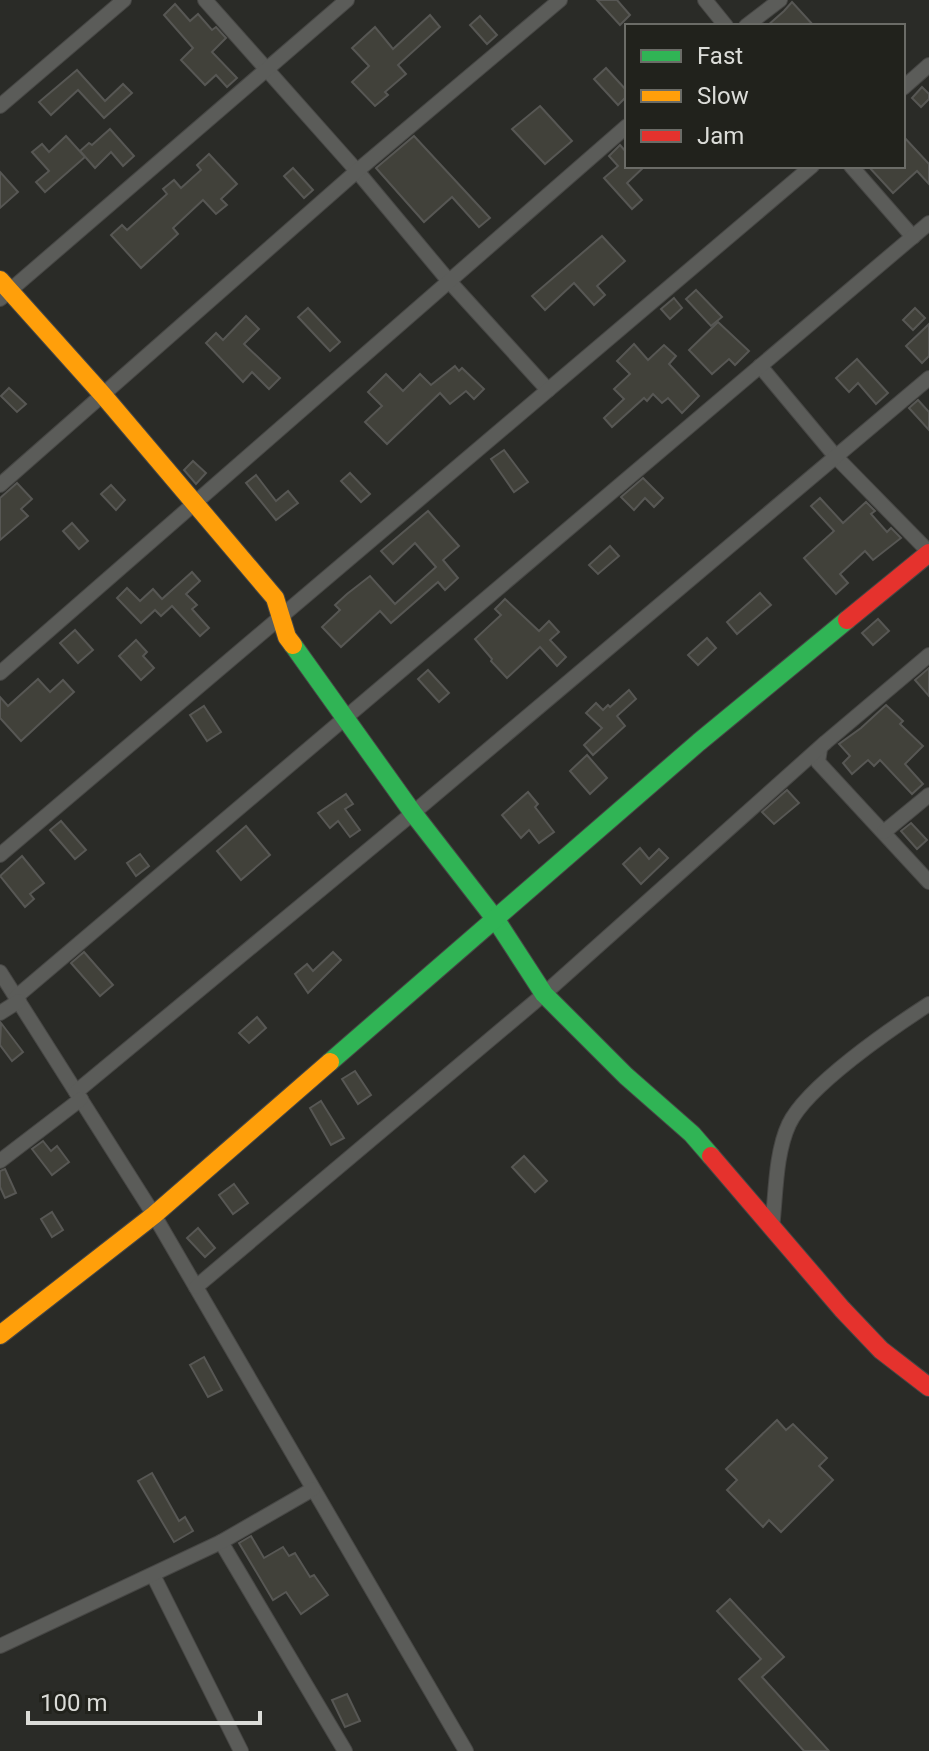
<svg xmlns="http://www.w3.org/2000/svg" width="929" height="1751" font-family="Roboto,sans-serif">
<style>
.building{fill:#41413a;stroke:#575754;stroke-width:2}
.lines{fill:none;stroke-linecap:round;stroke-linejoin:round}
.street-casing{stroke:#474745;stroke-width:16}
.fast-casing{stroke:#474745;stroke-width:20}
.slow-casing{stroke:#474745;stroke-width:20}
.jam-casing{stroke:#474745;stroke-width:20}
.street{stroke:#5b5c59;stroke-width:14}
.fast{stroke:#30b455;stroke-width:18}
.slow{stroke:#ff9f0a;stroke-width:18}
.jam{stroke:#e5322d;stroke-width:18}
</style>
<rect width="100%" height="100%" fill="#2a2b27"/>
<g class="building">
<polygon points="597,0 617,0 630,15 620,25"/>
<polygon points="792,2 814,26 767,26 784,11"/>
<polygon points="175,4 190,21 198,14 212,30 216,27 226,38 212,52 237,78 227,87 216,75 205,85 181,60 193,48 164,15"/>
<polygon points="430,15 440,27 398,65 406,74 385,92 388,95 375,106 352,82 369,66 352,48 375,27 393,49"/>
<polygon points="480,16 497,35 487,44 470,25"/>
<polygon points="606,68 627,91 627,96 618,105 594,79"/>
<polygon points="77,70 105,101 123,84 132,93 104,118 78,90 51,115 39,102"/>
<polygon points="922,87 929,94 929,99 921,107 912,98"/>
<polygon points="540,106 572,141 545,164 512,129"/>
<polygon points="110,129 134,156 123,166 111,152 95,168 80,151 89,143 92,145"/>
<polygon points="66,136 85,157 45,192 36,182 49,171 32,152 42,144 49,152"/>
<polygon points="414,136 490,218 479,227 452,197 424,222 376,168"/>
<polygon points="903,136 929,164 929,184 917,171 893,193 868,166 903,166"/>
<polygon points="620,145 627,153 627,166 645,166 627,183 642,200 632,209 604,178 618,166 609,156"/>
<polygon points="209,154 237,184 221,199 227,205 216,214 203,200 173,228 178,234 141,268 111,235 122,225 127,230 167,194 163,189 174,180 181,188 201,170 197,165"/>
<polygon points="293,168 313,190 304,198 284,176"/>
<polygon points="0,172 18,192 0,208"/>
<polygon points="602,236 625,261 597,286 605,295 594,305 574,283 545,310 532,296"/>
<polygon points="696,290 722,317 711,326 686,299"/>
<polygon points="674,298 682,308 670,319 661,309"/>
<polygon points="308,308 340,342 330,351 298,317"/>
<polygon points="915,308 925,318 913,330 903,320"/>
<polygon points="246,316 259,329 244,344 280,378 269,389 252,372 243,382 206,343 216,333 223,340"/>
<polygon points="718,322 749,351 735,365 729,359 712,374 689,350"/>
<polygon points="929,324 929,356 922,363 906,346"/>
<polygon points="634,344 648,360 664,345 676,356 669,364 699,396 682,413 668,398 662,403 653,394 647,401 644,398 612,427 604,418 624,399 614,389 630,374 617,361"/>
<polygon points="857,359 888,393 876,404 858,383 849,392 836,378"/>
<polygon points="455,366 459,371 462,368 484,389 474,399 466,391 450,404 440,393 387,444 365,422 382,406 368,392 386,374 403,391 420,374 431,385"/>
<polygon points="9,388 26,404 17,412 1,396"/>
<polygon points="918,400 929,412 929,430 909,408"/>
<polygon points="504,450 528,482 514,492 491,459"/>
<polygon points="193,461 206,473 196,484 184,470"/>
<polygon points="350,473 370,494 361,502 341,481"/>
<polygon points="256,475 276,501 288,491 298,503 276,520 246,483"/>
<polygon points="643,478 663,498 654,507 645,498 634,510 621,497"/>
<polygon points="17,483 32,499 21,509 28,516 0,540 0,498"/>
<polygon points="111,485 125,500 116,510 101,494"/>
<polygon points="820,498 843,523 866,502 875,511 871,514 887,532 891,528 901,538 873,560 865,551 840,574 848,583 836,594 804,558 834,531 811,506"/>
<polygon points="428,511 459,546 443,560 458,578 445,590 438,582 391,623 380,611 341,647 322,627 340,610 335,605 347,594 370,576 395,604 436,567 415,543 393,564 381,551"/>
<polygon points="72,523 88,541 79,549 63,531"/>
<polygon points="610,546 619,556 598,574 589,565"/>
<polygon points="192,572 200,581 186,594 197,605 192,609 209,628 200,636 172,606 161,616 155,610 141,623 117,598 127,588 140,601 153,589 162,599"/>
<polygon points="760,593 771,605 737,634 727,622"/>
<polygon points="505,599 539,631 549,621 559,632 550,640 566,657 557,666 540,647 507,678 491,661 492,659 475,639 501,615 495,609"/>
<polygon points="878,619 889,631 873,645 862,633"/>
<polygon points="75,630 93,650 78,663 60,643"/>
<polygon points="707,638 716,648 698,665 688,655"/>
<polygon points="136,640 147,652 143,656 154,668 141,680 119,656"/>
<polygon points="929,668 929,696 915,680"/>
<polygon points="428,670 449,693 439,702 418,679"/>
<polygon points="38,679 50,692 63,680 74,692 21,741 0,718 0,697 8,706"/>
<polygon points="629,690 636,699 617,716 625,726 593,755 584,745 602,728 586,713 596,703 603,710 608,705 610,707"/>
<polygon points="886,705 903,721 900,724 923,746 905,764 923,784 912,794 880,760 874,766 868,760 852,774 843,763 850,756 839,744 861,728"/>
<polygon points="204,706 221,732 207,741 190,715"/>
<polygon points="587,755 607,778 590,794 570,771"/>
<polygon points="787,790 799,803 774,824 762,812"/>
<polygon points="528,792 538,804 535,807 554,832 539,843 529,830 521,838 502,815"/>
<polygon points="346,794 353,804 345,809 360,830 350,837 338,821 330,828 318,813"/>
<polygon points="61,821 86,850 75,859 50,830"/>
<polygon points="911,823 927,840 917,849 901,831"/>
<polygon points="246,826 270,855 241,880 217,851"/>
<polygon points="640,848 649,859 659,849 668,858 641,884 623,864"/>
<polygon points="140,854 149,866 136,876 127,863"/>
<polygon points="22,856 44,883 30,894 34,899 25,907 0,876"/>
<polygon points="84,952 113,985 100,996 71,963"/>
<polygon points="333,952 341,960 308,993 295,974 307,964 313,971"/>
<polygon points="257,1017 266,1028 249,1043 239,1033"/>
<polygon points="1,1023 23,1052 12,1061 0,1045"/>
<polygon points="355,1071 371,1095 358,1104 342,1079"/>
<polygon points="321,1101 344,1138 331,1145 310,1108"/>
<polygon points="43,1141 51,1151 57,1146 69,1162 52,1175 32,1149"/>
<polygon points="524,1156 547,1181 535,1192 512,1167"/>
<polygon points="5,1169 16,1193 5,1198 0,1187 0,1171"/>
<polygon points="234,1184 248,1203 233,1214 219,1195"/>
<polygon points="52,1212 63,1230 52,1237 41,1219"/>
<polygon points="198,1228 215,1248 205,1257 187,1238"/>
<polygon points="204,1357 222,1390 208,1397 190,1365"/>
<polygon points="777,1420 786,1430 793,1424 827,1458 819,1466 833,1480 781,1532 769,1520 763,1527 727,1490 737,1480 726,1469"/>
<polygon points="152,1473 179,1521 185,1517 193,1531 174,1542 138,1481"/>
<polygon points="251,1536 264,1558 283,1547 289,1556 295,1553 310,1577 314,1575 328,1595 301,1614 286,1592 273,1600 239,1543"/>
<polygon points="730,1599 784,1657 762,1677 829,1751 804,1751 739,1679 761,1659 717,1611"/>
<polygon points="347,1694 360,1721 345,1727 332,1700"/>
</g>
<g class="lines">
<g class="street-casing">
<g id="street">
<polyline points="205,0 357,171 448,280 548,390"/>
<polyline points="705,0 726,26"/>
<polyline points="746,26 780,0"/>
<polyline points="903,88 929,65"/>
<polyline points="0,106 124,0"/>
<polyline points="851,166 913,237"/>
<polyline points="0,299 347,0"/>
<polyline points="760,366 836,457 929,552"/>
<polyline points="0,485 357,171 560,0"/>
<polyline points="0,673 627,126"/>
<polyline points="820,749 818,762 929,882"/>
<polyline points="884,832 929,795"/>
<polyline points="0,855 812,166"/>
<polyline points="0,972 154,1215 466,1751"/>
<polyline points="16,997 929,223"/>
<polyline points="0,1013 19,1001"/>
<polyline points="76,1092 413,813 929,378"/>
<polyline points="0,1161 81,1099"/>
<path d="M 772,1228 C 776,1195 775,1154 789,1124 C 807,1086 892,1028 929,1004"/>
<polyline points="196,1287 544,994 826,742 929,655"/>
<polyline points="221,1542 345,1751"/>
<polyline points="153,1575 241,1751"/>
<polyline points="0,1646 221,1542 313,1489"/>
</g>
</g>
<g class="fast-casing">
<g id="fast">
<polyline points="293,645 413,813 496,920 544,994 626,1076 692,1134 711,1156"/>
<polyline points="330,1062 699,742 847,620"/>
</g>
</g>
<g class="slow-casing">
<g id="slow">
<polyline points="0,280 103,395 275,598 287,637 293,645"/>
<polyline points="0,1335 154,1215 330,1062"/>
</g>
</g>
<g class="jam-casing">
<g id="jam">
<polyline points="847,620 929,553"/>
<polyline points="711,1156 842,1309 881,1350 929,1387"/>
</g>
</g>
<use href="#street" class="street"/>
<use href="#fast" class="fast"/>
<use href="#slow" class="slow"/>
<use href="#jam" class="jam"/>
</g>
<rect x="625" y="24" width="280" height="144" fill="#21221c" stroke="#6b6c67" stroke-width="2"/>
<rect x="641" y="50" width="40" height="12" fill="#30b455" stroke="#6b6c67" stroke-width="2"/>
<text x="697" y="64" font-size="24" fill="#dbdcd8">Fast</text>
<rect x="641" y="90" width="40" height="12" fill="#ff9f0a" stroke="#6b6c67" stroke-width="2"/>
<text x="697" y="104" font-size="24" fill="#dbdcd8">Slow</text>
<rect x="641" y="130" width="40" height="12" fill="#e5322d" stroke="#6b6c67" stroke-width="2"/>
<text x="697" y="144" font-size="24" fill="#dbdcd8">Jam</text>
<path d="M28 1711v12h232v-12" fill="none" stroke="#dbdcd8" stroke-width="4"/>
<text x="40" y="1711" font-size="24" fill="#dbdcd8" stroke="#21221c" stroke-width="6" paint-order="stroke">100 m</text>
</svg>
